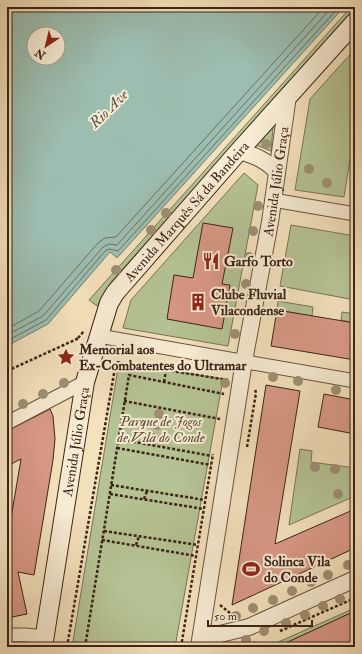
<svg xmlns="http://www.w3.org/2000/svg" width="362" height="654" font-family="'IM FELL Double Pica',serif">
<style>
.green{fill:#b6c495;stroke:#797456}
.water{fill:#9cbeb1;stroke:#768074;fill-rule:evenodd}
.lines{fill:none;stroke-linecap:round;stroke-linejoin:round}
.shore{stroke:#6c7064;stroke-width:1}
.building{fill:#d99986;stroke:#3c2318}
.minor-casing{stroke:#6a5341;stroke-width:15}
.tertiary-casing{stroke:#6a5341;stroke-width:18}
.secondary-casing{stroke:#3c2318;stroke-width:20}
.path{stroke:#3c2318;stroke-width:2.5;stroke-dasharray:3 2;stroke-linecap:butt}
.minor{stroke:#f8ecd4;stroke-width:13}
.tertiary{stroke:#f8ecd4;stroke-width:16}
.secondary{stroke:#f8ecd4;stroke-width:18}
.tree{fill:#9f8f73}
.labels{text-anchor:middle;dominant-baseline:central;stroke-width:4;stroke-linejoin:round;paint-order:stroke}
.street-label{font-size:14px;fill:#3c2318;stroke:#f8ecd4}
.poi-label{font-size:14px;font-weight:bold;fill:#3c2318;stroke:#f8ecd4;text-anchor:start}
.park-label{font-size:14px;font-style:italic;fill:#5a4b37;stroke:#f8ecd4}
.water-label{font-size:15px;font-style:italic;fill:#595246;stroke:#f8ecd4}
</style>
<rect width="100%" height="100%" fill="#f4e2bd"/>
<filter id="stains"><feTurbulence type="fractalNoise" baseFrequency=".005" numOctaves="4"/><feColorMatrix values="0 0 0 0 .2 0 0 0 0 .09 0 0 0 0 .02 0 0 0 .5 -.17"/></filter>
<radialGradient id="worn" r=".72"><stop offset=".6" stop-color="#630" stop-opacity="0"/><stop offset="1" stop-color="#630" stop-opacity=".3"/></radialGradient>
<g class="green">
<polygon points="351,7 355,7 355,10 111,282 97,306 89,300"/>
<polygon points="355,49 355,128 344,197 295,190 310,99"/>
<polygon points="273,127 271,151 256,145"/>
<polygon points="244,173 258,185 228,346 123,328 131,300"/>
<polygon points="291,225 355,236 355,300 280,286"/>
<polygon points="278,301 313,307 312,316 277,310"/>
<polygon points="342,312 355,314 355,323 341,320"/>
<polygon points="119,362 223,379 175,647 72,647"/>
<polygon points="300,449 312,451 311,462 355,468 355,496 289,525"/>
<polygon points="355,608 355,616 353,612 277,647 267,647"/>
</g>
<path class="water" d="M 7,7 L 344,7 L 117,258 L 110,252 L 48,324 L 7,346 ZM 34,34 L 58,34 L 58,58 L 34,58 Z"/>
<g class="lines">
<g class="shore">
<polyline points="7,329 39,311 98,243 105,238 116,237 324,7"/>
<polyline points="7,335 43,316 103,247 109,244 117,245 332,7"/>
<polyline points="7,341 46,320 106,250 110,249 118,251 339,7"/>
</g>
</g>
<g class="building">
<polygon points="203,223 233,228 222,284 230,285 222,329 167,319 174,275 193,278"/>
<polygon points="277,310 355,323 355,360 271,346"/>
<polygon points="266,385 300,391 275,544 355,509 355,548 232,605"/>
<polygon points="324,394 355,400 355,434 318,427"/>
<polygon points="50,409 53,416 55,439 53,460 34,575 18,572 27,614 7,618 7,542 21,459 7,466 7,431"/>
<polygon points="355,611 355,647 277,647"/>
</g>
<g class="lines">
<g class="minor-casing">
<g id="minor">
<polyline points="273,200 355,214"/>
<polyline points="99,336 355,381"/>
<polyline points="7,423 85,382"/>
<polyline points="7,635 26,635 44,637"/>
</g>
</g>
<g class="tertiary-casing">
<g id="tertiary">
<path d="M 239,151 C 254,155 266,160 277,172"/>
<polyline points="202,633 216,635 249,627 355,579"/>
<path id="s1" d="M 199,647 L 244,361 L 270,222 L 288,96"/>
</g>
</g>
<g class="secondary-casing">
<g id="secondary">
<path id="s2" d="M 43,647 L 85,382 L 109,303 L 115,293 L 239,151 L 355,22"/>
</g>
</g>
<g class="path">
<polyline points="78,338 84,331"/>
<polyline points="7,371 79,338"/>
<polyline points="164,382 166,370"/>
<polyline points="124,401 220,419"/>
<polyline points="118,439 212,456"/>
<polyline points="247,447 256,393 255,389"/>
<polyline points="117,448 211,465"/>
<polyline points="111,485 205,500"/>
<polyline points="110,494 204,509"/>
<polyline points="144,499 147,491"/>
<polyline points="104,531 198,545"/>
<polyline points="102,540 196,556"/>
<polyline points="136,545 139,536"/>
<polyline points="220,605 231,614 236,614"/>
<polyline points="280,631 355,598"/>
<polyline points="67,647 116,362 228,380"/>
<polyline points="85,647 129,375 224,394"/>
<polyline points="181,647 213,454"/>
<polyline points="243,647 256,642"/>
</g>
<use href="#minor" class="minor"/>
<use href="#tertiary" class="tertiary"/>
<use href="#secondary" class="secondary"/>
</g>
<g class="tree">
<circle cx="266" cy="144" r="5"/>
<circle cx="309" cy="169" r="5"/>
<circle cx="327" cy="183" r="5"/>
<circle cx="258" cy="206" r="5"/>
<circle cx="166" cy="213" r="5"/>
<circle cx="151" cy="230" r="5"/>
<circle cx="253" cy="231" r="5"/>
<circle cx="249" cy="257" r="5"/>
<circle cx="234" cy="261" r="5"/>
<circle cx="116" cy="270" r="5"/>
<circle cx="246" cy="284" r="5"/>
<circle cx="235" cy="334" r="5"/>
<circle cx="273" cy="377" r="5"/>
<circle cx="298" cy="381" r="5"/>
<circle cx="64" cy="383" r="5"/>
<circle cx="225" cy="383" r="5"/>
<circle cx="336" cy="390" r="5"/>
<circle cx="43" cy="394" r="5"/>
<circle cx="23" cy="404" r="5"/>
<circle cx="159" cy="414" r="5"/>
<circle cx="157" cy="425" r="5"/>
<circle cx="154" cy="438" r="5"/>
<circle cx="315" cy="467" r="5"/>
<circle cx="335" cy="469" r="5"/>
<circle cx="338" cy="494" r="5"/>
<circle cx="348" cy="565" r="5"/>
<circle cx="328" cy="575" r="5"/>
<circle cx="311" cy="582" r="5"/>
<circle cx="292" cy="591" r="5"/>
<circle cx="340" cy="599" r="5"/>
<circle cx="273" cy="600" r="5"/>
<circle cx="323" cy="606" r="5"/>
<circle cx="253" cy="608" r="5"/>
<circle cx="305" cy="615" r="5"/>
<circle cx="236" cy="616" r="5"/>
<circle cx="286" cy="623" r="5"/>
<circle cx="264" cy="631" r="5"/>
<circle cx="246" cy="640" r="5"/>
</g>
<defs>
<g id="restaurant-bare" transform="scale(1.38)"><path d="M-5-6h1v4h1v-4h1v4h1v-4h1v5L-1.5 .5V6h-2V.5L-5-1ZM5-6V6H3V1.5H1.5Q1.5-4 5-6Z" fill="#8f2418" stroke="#f8ecd4" stroke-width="2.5" paint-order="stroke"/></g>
<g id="building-bare" transform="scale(1.38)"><path d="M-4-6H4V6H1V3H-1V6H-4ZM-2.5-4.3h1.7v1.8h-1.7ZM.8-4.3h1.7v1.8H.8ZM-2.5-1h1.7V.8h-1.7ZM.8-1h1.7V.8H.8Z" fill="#8f2418" stroke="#f8ecd4" stroke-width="2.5" paint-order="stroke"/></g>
<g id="sight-bare" transform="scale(1.38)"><path d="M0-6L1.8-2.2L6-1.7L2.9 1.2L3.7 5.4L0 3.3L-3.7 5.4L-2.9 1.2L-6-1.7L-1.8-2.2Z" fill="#8f2418" stroke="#f8ecd4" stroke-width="2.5" paint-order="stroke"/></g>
<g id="stadium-bare" transform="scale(1.38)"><path d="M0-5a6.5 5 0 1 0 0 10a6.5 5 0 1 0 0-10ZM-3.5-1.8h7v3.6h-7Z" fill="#8f2418" stroke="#f8ecd4" stroke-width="2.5" paint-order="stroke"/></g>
</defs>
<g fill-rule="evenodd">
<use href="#restaurant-bare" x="211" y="261"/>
<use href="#building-bare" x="198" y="302"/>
<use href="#sight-bare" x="66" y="357"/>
<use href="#stadium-bare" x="251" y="569"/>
</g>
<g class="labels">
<g class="street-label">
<text stroke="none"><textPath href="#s1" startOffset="472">Avenida Júlio Graça</textPath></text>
<text stroke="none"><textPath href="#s2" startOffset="471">Avenida Marquês Sá da Bandeira</textPath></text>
<text stroke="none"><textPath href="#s2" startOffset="208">Avenida Júlio Graça</textPath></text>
</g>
<g class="poi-label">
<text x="224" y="261">Garfo Torto</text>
<text x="211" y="294">Clube Fluvial<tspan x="211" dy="16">Vilacondense</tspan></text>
<text x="79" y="349">Memorial aos<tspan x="79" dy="16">Ex-Combatentes do Ultramar</tspan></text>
<text x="264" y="561">Solinca Vila<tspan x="264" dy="16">do Conde</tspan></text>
</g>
<g class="park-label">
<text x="161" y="421">Parque de Jogos<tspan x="161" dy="16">de Vila do Conde</tspan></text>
</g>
<g class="water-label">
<text transform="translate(109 109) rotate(-45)">Rio Ave</text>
</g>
</g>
<rect width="362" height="654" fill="none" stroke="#f4e2bd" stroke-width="24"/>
<rect x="8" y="8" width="346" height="638" fill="none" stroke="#3c2318" stroke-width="2"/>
<rect x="12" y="12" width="338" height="630" fill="none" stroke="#3c2318"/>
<g transform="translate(46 46) rotate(215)"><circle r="19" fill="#f8ecd4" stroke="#ad9c89"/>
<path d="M0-3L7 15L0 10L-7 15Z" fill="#8f2418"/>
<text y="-6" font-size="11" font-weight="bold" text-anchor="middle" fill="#3c2318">N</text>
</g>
<path d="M208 620v6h104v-6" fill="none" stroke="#3c2318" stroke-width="2"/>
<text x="214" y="620" font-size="12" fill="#3c2318" stroke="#f8ecd4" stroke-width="3" paint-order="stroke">50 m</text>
<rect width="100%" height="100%" filter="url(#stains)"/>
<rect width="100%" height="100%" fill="url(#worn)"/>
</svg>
